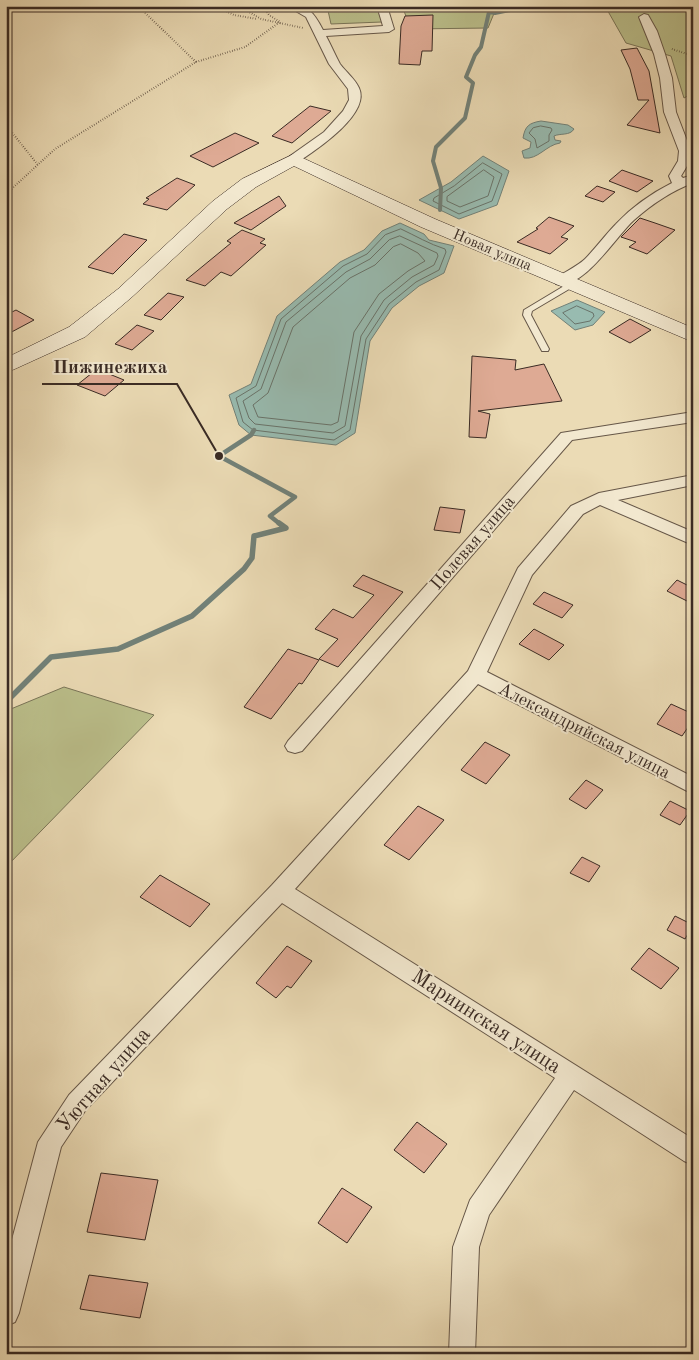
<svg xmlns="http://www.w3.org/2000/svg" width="699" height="1360" font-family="'Old Standard TT',serif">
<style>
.green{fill:#bbbf8b;stroke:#7a7558}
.water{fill:#98bbb0;stroke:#728178}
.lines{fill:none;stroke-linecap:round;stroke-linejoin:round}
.shore{stroke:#69736a;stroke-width:1}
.stream-far2{stroke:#728178;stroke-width:4}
.stream-far1{stroke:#728178;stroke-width:4.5}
.stream{stroke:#728178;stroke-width:5.5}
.building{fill:#deaa94;stroke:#3a2b24}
.lane-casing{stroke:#665748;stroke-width:2}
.street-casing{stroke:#665748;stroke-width:2}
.secondary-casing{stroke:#3a2b24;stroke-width:1}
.path{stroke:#3a2b24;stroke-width:2;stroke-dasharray:0.5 2;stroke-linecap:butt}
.lane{fill:#f2e8cf;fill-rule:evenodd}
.street{fill:#f2e8cf;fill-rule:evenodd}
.secondary{fill:#f2e8cf;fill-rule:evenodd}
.labels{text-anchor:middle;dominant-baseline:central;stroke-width:4;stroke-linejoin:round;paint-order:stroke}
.far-street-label{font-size:15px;fill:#3a2b24;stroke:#f2e8cf}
.street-label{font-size:18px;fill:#3a2b24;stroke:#f2e8cf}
.near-street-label{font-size:21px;fill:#3a2b24;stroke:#f2e8cf}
.leader{fill:none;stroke:#3a2b24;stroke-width:2}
.callout-dot{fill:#3a2b24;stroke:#f2e8cf;stroke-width:2}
.callout-label{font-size:19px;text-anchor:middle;font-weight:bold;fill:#3a2b24;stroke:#f2e8cf;stroke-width:4;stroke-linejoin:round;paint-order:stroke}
</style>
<rect width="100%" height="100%" fill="#ebdbb5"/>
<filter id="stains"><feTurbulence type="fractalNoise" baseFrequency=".004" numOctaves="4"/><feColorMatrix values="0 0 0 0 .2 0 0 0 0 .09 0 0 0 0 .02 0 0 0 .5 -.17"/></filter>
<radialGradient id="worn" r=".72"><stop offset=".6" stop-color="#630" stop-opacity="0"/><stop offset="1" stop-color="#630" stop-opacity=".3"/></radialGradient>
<g class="green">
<polygon points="327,6 378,6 382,22 331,24"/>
<polygon points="402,6 468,6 470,9 495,11 488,28 411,29"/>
<polygon points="605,6 693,6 693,93 684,98 671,56 626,43"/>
<polygon points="64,687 154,715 6,867 6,711"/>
</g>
<g class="water">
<path d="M 541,121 L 568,125 L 574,129 C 570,136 560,133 554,136 L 555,140 L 561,141 L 560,143 C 546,145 538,160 524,158 L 522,151 L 530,148 L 531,142 L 523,138 C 525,126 529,123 541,121 Z"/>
<polygon points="483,156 509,171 497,205 459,219 419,200 451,182"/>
<polygon points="400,223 424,234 429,240 454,246 444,273 419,286 392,308 370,341 355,433 336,445 251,435 239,425 229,395 251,384 277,316 340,262 364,250 382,231"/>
<polygon points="577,300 605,312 593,325 575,330 551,311"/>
</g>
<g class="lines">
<g class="shore">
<polygon points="541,126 551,128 552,130 549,135 549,141 537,148 535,139 529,133 533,128"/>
<polygon points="483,163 502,174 492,201 459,214 433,201 434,198 454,186"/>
<polygon points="484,170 494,177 488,196 460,207 447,201 447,197"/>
<path d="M 401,229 C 416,236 429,244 445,249 L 446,252 L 439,270 L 416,282 L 389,304 L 366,339 L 350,430 L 334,440 L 253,430 L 243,422 L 236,398 L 256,386 L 281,319 L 343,266 L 367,254 L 385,235 Z"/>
<polygon points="400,236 437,253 438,256 434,265 412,277 384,300 361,336 345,426 333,433 255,424 249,418 243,401 261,389 286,322 346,272 370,259 389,240"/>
<polygon points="401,244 418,253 425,261 408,271 379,294 354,332 338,422 331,425 258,417 253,405 268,393 293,327 350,278 375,265 393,247"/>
<polygon points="577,306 593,313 594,316 590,321 575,324 563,313"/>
</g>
<polyline class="stream-far2" points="440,210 441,188 433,161 436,147 465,118 473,83 466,77 475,55 481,47 489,12 495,13 531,6"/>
<polyline class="stream-far1" points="254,430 251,435 219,456 295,497 270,516 280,524"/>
<polyline class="stream" points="6,702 51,657 118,649 192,616 244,569 252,558 254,536 286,528 279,523"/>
</g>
<g class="building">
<polygon points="433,15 432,51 422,51 420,65 399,64 401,26 405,16"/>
<polygon points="637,48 649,71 660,133 627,125 649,100 638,100 630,69 621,50"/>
<polygon points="310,106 331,111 292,143 272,136"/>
<polygon points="235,133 259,143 213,167 190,156"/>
<polygon points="622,170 653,181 637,192 609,181"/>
<polygon points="177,178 195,185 167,210 143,204 149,199 146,198"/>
<polygon points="597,186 615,192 603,202 585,196"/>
<polygon points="279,196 286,206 251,230 234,223"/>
<polygon points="549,217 574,226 561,237 568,239 550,254 517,242 538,229 536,228"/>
<polygon points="640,218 655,223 675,230 647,254 629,247 636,242 621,237"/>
<polygon points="242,230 265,239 260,243 266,245 231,276 221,272 205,286 186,280 231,243 227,241"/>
<polygon points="124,234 147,240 113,274 88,267"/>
<polygon points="168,293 184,297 161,320 144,315"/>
<polygon points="16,310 34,320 6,335 6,315"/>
<polygon points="630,319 651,330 630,343 609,332"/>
<polygon points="137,325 154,331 132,350 115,344"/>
<polygon points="472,356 516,360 515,370 544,364 562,401 478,411 490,414 486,438 469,437"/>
<polygon points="97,369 124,380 105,396 77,385"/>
<polygon points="440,507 465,510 460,533 434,530"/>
<polygon points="363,575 403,592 338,667 319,659 338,639 315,629 333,609 353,618 374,595 353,586"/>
<polygon points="677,580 693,588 693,604 667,591"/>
<polygon points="544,592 573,605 562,618 533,604"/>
<polygon points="534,629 564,645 549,660 519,644"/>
<polygon points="288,649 319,660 302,684 299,683 271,719 244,707"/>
<polygon points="671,704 693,714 693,720 682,736 657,724"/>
<polygon points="485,742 510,755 486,784 461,770"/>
<polygon points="586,780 603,790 586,809 569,799"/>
<polygon points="670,801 690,811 680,825 660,815"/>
<polygon points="418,806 444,820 409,860 384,845"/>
<polygon points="582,857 600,866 589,882 570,873"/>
<polygon points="160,875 210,904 190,927 140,897"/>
<polygon points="675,916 693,925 685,939 667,930"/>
<polygon points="287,946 312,961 291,988 287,986 276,998 256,983"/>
<polygon points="649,948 679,968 661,989 631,969"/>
<polygon points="417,1122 447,1144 424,1173 394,1150"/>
<polygon points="101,1173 158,1180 145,1240 87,1232"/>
<polygon points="342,1188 372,1207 347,1243 318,1223"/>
<polygon points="89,1275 148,1283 140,1318 80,1309"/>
</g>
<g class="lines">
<g class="lane-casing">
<polygon id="lane" points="569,283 575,283 576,285 532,311 531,315 549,349 548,351 542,351 523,315 524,310"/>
</g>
<g class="street-casing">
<g id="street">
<path d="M 287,6 C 309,6 313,11 323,30 L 383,26 L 377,6 L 387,6 L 394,29 L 389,32 L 326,36 C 331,45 335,55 340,64 C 346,72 355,79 359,88 C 371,114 316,150 298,162 L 294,163 L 288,159 L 290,156 L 324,132 L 343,111 L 349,100 L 348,89 L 329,64 L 306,17 Z"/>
<path d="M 644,14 L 648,15 L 657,31 L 665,54 L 672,78 L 676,112 L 691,151 L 690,161 L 681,176 L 683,178 L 693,175 L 693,183 C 671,191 651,205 634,220 C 616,236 583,291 556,284 L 554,281 C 559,274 577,267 585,259 C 596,248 605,235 616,224 C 632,207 652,193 672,183 L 669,176 L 678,161 L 679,151 L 664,112 L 660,78 L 654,54 L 639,17 Z"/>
<polygon points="693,412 693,422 572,440 302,751 295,753 288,751 285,746 288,741 561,433"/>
<polygon points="693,475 693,485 618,500 693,532 693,545 600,505 583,514 532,575 487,672 693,777 693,794 478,684 295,889 693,1139 693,1165 684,1161 574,1090 489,1215 479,1247 475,1354 449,1354 453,1247 470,1200 555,1078 282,903 85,1111 61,1147 19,1313 15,1322 6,1326 6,1262 38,1142 69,1095 272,885 468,671 518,568 571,506 599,493"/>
</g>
</g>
<g class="secondary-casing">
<polygon id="secondary" points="294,154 435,219 693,328 693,342 421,227 294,166 256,187 227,209 132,297 85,337 6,373 6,358 69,327 118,289 213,201 242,179"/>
</g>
<g class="path">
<polyline points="138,6 196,62"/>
<polyline points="215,6 234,15 257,19"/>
<polyline points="239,6 261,19 303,28"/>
<polyline points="672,49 693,56"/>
<polyline points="6,125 38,165"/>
<polyline points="6,194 55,149 196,62 245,47 280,22 269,15 262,6"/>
</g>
<use href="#lane" class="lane"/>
<use href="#street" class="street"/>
<use href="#secondary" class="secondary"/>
</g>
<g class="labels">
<g class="far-street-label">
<text transform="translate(492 251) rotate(23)">Новая улица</text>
</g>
<g class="street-label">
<text transform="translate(473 543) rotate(-49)">Полевая улица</text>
<text transform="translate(584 731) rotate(27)">Александрийская улица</text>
</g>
<g class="near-street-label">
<text transform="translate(486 1022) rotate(33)">Мариинская улица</text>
<text transform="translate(104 1080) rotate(-49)">Уютная улица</text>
</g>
</g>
<path class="leader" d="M219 456L177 384H42"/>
<circle class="callout-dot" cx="219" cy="456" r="5"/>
<g class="callout-label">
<text x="110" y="373">Пижинежиха</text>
</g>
<rect width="699" height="1360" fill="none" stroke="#ebdbb5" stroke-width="25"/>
<rect x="8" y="8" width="684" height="1345" fill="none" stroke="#3a2b24" stroke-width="2.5"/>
<rect x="12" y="12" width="674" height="1335" fill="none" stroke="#3a2b24"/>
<rect width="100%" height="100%" filter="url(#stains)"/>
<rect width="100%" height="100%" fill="url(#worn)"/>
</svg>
